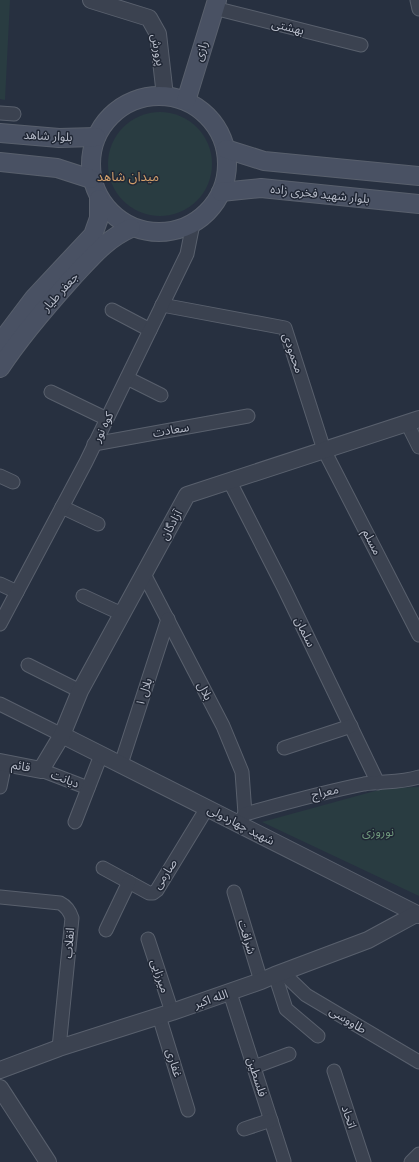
<svg xmlns="http://www.w3.org/2000/svg" width="419" height="1162" font-family="'Nunito Sans','Noto Sans Arabic',sans-serif">
<style>
.green{fill:#293c41}
.lines{fill:none;stroke-linecap:round;stroke-linejoin:round}
.minor-casing{stroke:#59606d;stroke-width:15}
.tertiary-casing{stroke:#59606d;stroke-width:18}
.secondary-casing{stroke:#59606d;stroke-width:20}
.minor{stroke:#3b4250;stroke-width:13}
.tertiary{stroke:#3b4250;stroke-width:16}
.secondary{stroke:#495163;stroke-width:18}
.labels{text-anchor:middle;dominant-baseline:central;stroke-width:3;stroke-linejoin:round;paint-order:stroke}
.street-label{font-size:12px;fill:#b8bdca;stroke:#202735}
.park-label{font-size:12px;fill:#709a7d;stroke:#202735}
.neighbourhood-label{font-size:13px;fill:#d29f6b;stroke:#202735}
</style>
<rect width="100%" height="100%" fill="#273040"/>
<g class="green">
<polygon points="0,0 10,0 5,100 0,99"/>
<circle cx="160" cy="164" r="52"/>
<polygon points="419,787 419,896 262,822 386,788"/>
</g>
<g class="lines">
<g class="minor-casing">
<g id="minor">
<polyline points="417,0 419,9"/>
<polyline points="214,8 361,45"/>
<polyline points="0,113 14,114"/>
<polyline points="162,305 285,328 324,450 419,635"/>
<polyline points="112,310 150,330"/>
<polyline points="127,378 161,395"/>
<polyline points="51,392 107,419"/>
<polyline points="407,423 419,447"/>
<polyline points="94,444 248,416"/>
<polyline points="0,476 13,482"/>
<polyline points="230,482 284,588 378,783"/>
<polyline points="62,507 98,524"/>
<polyline points="144,574 223,726 242,772 245,814"/>
<polyline points="0,584 17,592"/>
<polyline points="83,596 122,614"/>
<polyline points="0,624 86,462 187,254 193,224"/>
<polyline points="28,665 80,691"/>
<polyline points="0,704 62,735"/>
<polyline points="284,748 351,726"/>
<polyline points="121,764 168,619"/>
<polyline points="41,770 88,788"/>
<polyline points="0,787 5,763"/>
<path d="M 240,821 L 245,814 C 284,803 324,792 364,784 C 382,781 401,783 419,777"/>
<polyline points="75,822 101,755"/>
<polyline points="103,868 149,893 153,893 157,890 207,808"/>
<polyline points="234,892 261,981"/>
<path d="M 0,897 L 60,903 C 66,906 70,912 72,918 L 59,1048"/>
<polyline points="106,930 129,882"/>
<polyline points="148,939 172,1012"/>
<polyline points="282,972 306,995 419,1062"/>
<polyline points="275,975 286,1009 318,1036"/>
<polyline points="230,993 284,1161"/>
<polyline points="159,1016 188,1110"/>
<polyline points="254,1067 289,1054"/>
<polyline points="334,1071 364,1162"/>
<polyline points="244,1129 271,1120"/>
<polyline points="411,1162 419,1154"/>
</g>
</g>
<g class="tertiary-casing">
<g id="tertiary">
<polyline points="91,0 149,18 158,34 165,96"/>
<polyline points="62,735 419,915"/>
<polyline points="0,762 41,770 62,735 80,691 187,495 419,419"/>
<polyline points="0,1070 59,1048 172,1012 261,981 275,975 368,940 416,914"/>
<polyline points="0,1088 48,1162"/>
</g>
</g>
<g class="secondary-casing">
<g id="secondary">
<circle cx="159" cy="164" r="68"/>
<polyline points="186,101 217,0"/>
<polyline points="0,133 59,138 96,137"/>
<polyline points="226,149 264,161 419,176"/>
<polyline points="0,162 57,168 91,179"/>
<polyline points="221,192 261,188 419,204"/>
<polyline points="0,343 34,298 93,235 99,218 99,199"/>
<path d="M 0,368 C 21,336 47,306 73,277 C 93,256 105,240 131,228"/>
</g>
</g>
<use href="#minor" class="minor"/>
<use href="#tertiary" class="tertiary"/>
<use href="#secondary" class="secondary"/>
</g>
<g class="labels">
<g class="street-label">
<text transform="translate(288 27) rotate(14)">بهشتی</text>
<text transform="translate(158 50) rotate(80)">پرورش</text>
<text transform="translate(201 51) rotate(-73)">رازی</text>
<text transform="translate(48 136) rotate(3)">بلوار شاهد</text>
<text transform="translate(320 194) rotate(6)">بلوار شهید فخری زاده</text>
<text transform="translate(60 292) rotate(-48)">جعفر طیار</text>
<text transform="translate(293 353) rotate(71)">محمودی</text>
<text transform="translate(103 427) rotate(-64)">کوه نور</text>
<text transform="translate(171 430) rotate(-10)">سعادت</text>
<text transform="translate(171 525) rotate(-61)">آزادگان</text>
<text transform="translate(372 542) rotate(63)">مسلم</text>
<text transform="translate(305 632) rotate(64)">سلمان</text>
<text transform="translate(205 691) rotate(62)">بلال</text>
<text transform="translate(144 692) rotate(-72)">بلال ۱</text>
<text transform="translate(21 766) rotate(11)">قائم</text>
<text transform="translate(65 779) rotate(21)">دیانت</text>
<text transform="translate(325 792) rotate(-12)">معراج</text>
<text transform="translate(241 825) rotate(27)">شهید چهاردولی</text>
<text transform="translate(165 874) rotate(-56)">صارمی</text>
<text transform="translate(247 937) rotate(73)">شرافت</text>
<text transform="translate(69 943) rotate(-85)">انقلاب</text>
<text transform="translate(160 976) rotate(72)">میرزایی</text>
<text transform="translate(211 999) rotate(-19)">الله اکبر</text>
<text transform="translate(348 1020) rotate(31)">طاووسی</text>
<text transform="translate(174 1063) rotate(73)">غفاری</text>
<text transform="translate(257 1077) rotate(72)">فلسطین</text>
<text transform="translate(349 1117) rotate(72)">اتحاد</text>
</g>
<g class="park-label">
<text x="378" y="832">نوروزی</text>
</g>
<g class="neighbourhood-label">
<text x="128" y="177">میدان شاهد</text>
</g>
</g>
</svg>
